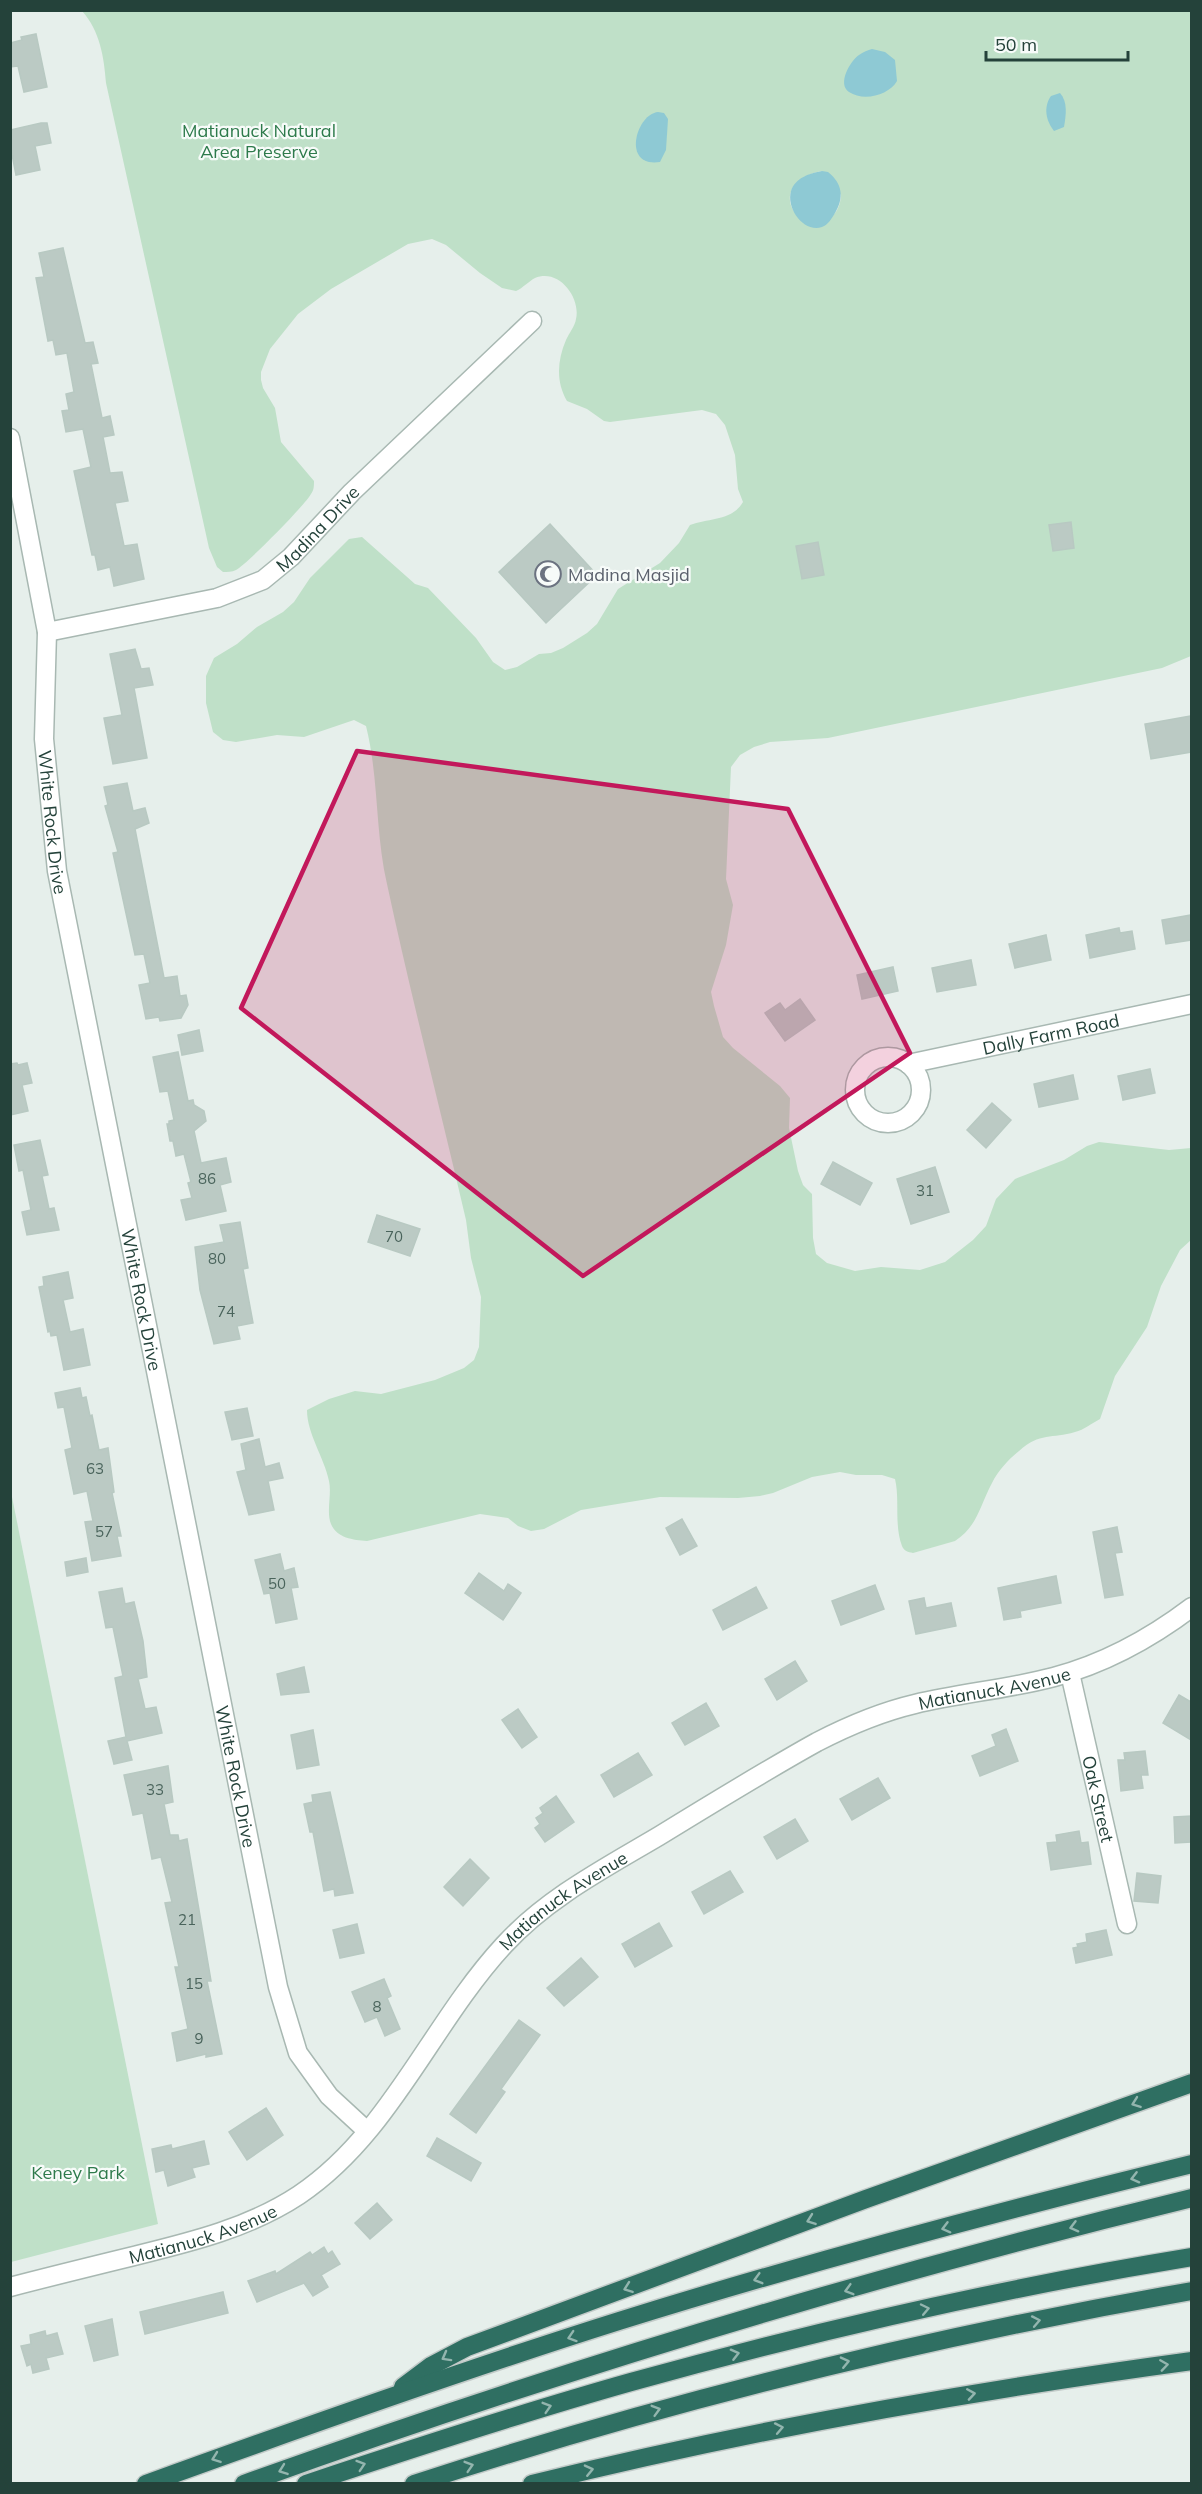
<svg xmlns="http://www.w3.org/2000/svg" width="1202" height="2494" font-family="Mulish,sans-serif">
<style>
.green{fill:#bfe0c8;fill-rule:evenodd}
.water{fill:#8ec9d4}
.building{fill:#bbcac4;stroke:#b8c9c2;stroke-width:1.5}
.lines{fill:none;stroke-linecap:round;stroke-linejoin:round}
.minor-casing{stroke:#a8b8b2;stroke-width:21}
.highway-casing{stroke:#c2cac8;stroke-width:21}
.minor{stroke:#fff;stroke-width:18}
.highway{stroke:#2f6f62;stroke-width:18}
.oneway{stroke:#93b5ae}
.marked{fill:#c2185b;fill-opacity:0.2;stroke:#c2185b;stroke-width:4.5;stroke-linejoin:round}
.labels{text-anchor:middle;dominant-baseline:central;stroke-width:4.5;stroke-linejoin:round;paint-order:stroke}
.number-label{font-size:15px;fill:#4a645c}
.park-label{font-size:18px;fill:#2d7a4b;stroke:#f7fbf9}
.street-label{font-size:18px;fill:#24423a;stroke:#f7fbf9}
.worship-label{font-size:18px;fill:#5b616d;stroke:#f7fbf9;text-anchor:start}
</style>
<rect width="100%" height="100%" fill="#e6efeb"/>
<g class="green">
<path d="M 82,11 L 1191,11 L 1191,656 L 1162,668 L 828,738 L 770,742 L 754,747 L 740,755 L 731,767 L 726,879 L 733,905 L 726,945 L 711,992 L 714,1006 L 723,1037 L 733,1048 L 780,1086 L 790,1098 L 789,1128 L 798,1171 L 803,1185 L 812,1194 L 813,1238 L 816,1254 L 827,1263 L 855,1271 L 881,1267 L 920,1270 L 945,1262 L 973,1240 L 986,1226 L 996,1199 L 1015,1179 L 1064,1160 L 1087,1146 L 1099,1142 L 1169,1150 L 1191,1148 L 1191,1240 L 1180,1250 L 1161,1286 L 1147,1327 L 1115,1376 L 1100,1419 C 1092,1423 1084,1430 1075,1432 C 1052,1439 1040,1432 1019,1451 C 1009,1459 998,1471 992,1483 C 980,1505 978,1526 955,1541 L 913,1553 C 908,1552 904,1551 902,1546 C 894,1525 900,1500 895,1479 L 882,1475 L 856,1475 L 840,1472 L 812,1477 L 773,1493 L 760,1496 L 738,1498 L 660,1497 L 581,1510 L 544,1529 L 531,1531 L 518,1526 L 508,1518 L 480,1514 L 367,1541 C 353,1540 337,1538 331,1524 C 326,1512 332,1494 329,1481 C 324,1457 307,1434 307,1410 L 329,1399 L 355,1391 L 381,1394 L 435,1380 L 464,1368 L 474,1360 L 479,1347 L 481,1297 L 471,1258 L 466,1220 C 440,1108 411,996 387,884 C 375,832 379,778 366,726 L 354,720 L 304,737 L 277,735 L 236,742 L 223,740 L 213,732 L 206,703 L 206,676 L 214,658 L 237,644 L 257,627 L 283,612 L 294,602 L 310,578 L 349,539 L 362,537 L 415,584 L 428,588 L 476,638 L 493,662 L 505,670 L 517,667 L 539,654 L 551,653 L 563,648 L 587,633 L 597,624 L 618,589 L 660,563 L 679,543 L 690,525 C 709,518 732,521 743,502 L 738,489 L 735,455 L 725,425 L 716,414 L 702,410 L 610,422 L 604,421 L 587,409 L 567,401 C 556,382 557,361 566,340 C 569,333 575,326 576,319 C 581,298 559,268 535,278 C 529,281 523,288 516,291 L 502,288 L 480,273 L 446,245 L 432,239 L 408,244 L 331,289 L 298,314 L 270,349 L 261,372 L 261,380 L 263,388 L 275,408 L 281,442 L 314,481 C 314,486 314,490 311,494 C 306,504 246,565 236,570 C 232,572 227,572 223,572 L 217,567 L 209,548 L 106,83 C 104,57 100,31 82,11 ZM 822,171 L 841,195 C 840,213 830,220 815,227 C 778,212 783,178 822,171 Z"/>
<polygon points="10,1487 158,2224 11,2262 10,2262"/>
</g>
<g class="water">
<path d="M 872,49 L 885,52 L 895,60 L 897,81 C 889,95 864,102 849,92 C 837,84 850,61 859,55 C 863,52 868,50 872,49 Z"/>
<path d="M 1060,93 C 1068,102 1066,115 1064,127 L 1054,131 C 1046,121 1043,107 1051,96 Z"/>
<path d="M 658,112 L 664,113 L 668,119 L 666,150 L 660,162 C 621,168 636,114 658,112 Z"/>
<path d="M 822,171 L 828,172 C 843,184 844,198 835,213 C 832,218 828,225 822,227 C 804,233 786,209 791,191 C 795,178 810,173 822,171 Z"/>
</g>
<g class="building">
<polygon points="36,34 47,87 24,92 18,66 10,67 10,43 22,40 21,37"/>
<polygon points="41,123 47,123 51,143 35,146 40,170 16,175 10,144 10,130"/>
<polygon points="63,248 85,343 93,342 98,363 91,364 102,418 110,416 114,435 103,437 110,473 122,472 128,501 115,503 124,546 137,544 144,579 114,586 110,567 98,570 95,555 92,555 74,471 91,467 83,429 66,432 62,411 69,410 66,394 74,392 67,353 56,355 53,340 48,341 36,278 44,277 39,253"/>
<polygon points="1071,522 1074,548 1053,551 1049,525"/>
<polygon points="550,524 597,575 546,623 499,572"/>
<polygon points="818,542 824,575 802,579 796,546"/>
<polygon points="135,649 141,669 149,668 153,685 134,688 147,758 113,764 104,718 122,715 110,654"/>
<polygon points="1191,716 1191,752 1151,759 1145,724"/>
<polygon points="127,783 133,811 145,808 149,823 135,829 164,978 177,976 180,996 186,995 188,1005 181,1018 160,1021 159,1017 146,1019 139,985 150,983 144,954 135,955 113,853 118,852 105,806 108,805 104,787"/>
<polygon points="1191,915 1191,940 1166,944 1162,920"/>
<polygon points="1119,928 1120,933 1132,931 1135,949 1090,958 1086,935"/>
<polygon points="1046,935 1051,960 1015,968 1009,944"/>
<polygon points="971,960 976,985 937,992 932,968"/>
<polygon points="893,967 898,991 862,999 857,975"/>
<polygon points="800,999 815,1020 785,1041 765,1013 780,1003 785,1010"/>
<polygon points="199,1030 203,1051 182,1055 178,1035"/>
<polygon points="178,1052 188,1101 193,1100 194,1105 204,1111 206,1121 194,1131 201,1163 226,1158 231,1182 220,1185 226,1211 186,1220 181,1200 192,1198 188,1183 191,1182 184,1154 176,1156 173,1141 170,1141 167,1124 169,1124 169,1121 174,1120 168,1091 160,1092 153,1057"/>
<polygon points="17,1063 18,1065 27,1063 32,1083 22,1085 28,1111 10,1115 10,1064"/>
<polygon points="1150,1069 1155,1093 1123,1100 1118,1076"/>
<polygon points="1073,1075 1078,1099 1039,1107 1034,1084"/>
<polygon points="992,1103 1011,1120 986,1148 967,1130"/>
<polygon points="40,1140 48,1175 42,1176 49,1209 54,1208 59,1230 27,1235 22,1212 31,1210 23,1170 19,1171 14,1145"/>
<polygon points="833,1162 872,1183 860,1205 821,1184"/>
<polygon points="935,1167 949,1212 911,1224 897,1179"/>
<polygon points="377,1215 420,1229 410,1256 368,1242"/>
<polygon points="240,1222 248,1268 243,1269 253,1323 237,1326 240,1339 214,1344 200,1290 195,1247 224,1242 220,1225"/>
<polygon points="68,1272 73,1298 63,1300 70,1332 83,1329 90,1365 64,1370 57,1335 51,1336 50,1331 48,1332 39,1287 44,1286 43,1277"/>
<polygon points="80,1388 82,1398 86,1397 90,1416 92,1415 99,1450 108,1448 114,1492 112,1493 121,1536 117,1536 121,1556 92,1561 85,1522 93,1521 87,1491 74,1494 65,1450 72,1448 64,1407 58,1408 55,1393"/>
<polygon points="247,1408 253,1436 232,1440 225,1412"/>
<polygon points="259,1439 265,1467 279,1463 283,1478 268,1481 274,1510 249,1515 237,1472 246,1470 241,1444"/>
<polygon points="682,1519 697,1546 680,1555 666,1528"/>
<polygon points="1117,1527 1122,1552 1115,1553 1123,1595 1105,1598 1093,1532"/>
<polygon points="280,1554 284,1571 294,1568 298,1587 291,1588 297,1619 276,1623 270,1593 264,1594 255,1560"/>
<polygon points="86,1558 88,1572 67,1576 65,1562"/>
<polygon points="479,1573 504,1591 508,1584 521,1593 503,1620 465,1593"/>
<polygon points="1056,1576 1061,1603 1020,1611 1021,1617 1004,1620 998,1588"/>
<polygon points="875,1585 884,1609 841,1625 832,1601"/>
<polygon points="756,1587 767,1608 723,1630 713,1610"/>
<polygon points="122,1588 125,1604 134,1602 143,1641 147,1677 138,1679 145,1709 156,1707 162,1733 127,1741 132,1760 114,1764 108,1741 126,1737 115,1678 123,1676 113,1627 106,1628 99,1592"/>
<polygon points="924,1598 926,1608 951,1603 956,1626 916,1634 909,1601"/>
<polygon points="795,1661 807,1681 777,1700 765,1679"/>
<polygon points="304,1667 309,1692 281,1695 277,1674"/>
<polygon points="1179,1695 1191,1702 1191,1740 1163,1723"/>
<polygon points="706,1703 719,1726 685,1745 672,1723"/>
<polygon points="518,1709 537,1737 522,1748 502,1720"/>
<polygon points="1006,1729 1018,1761 980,1776 972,1756 996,1746 992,1735"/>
<polygon points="313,1730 319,1765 297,1769 291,1735"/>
<polygon points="1145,1751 1148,1775 1141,1775 1143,1788 1121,1791 1118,1760 1125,1760 1124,1753"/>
<polygon points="638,1753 652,1775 614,1797 601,1775"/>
<polygon points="168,1766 173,1802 164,1804 170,1835 178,1835 179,1841 187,1839 211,1981 207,1981 222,2054 206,2057 206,2054 177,2061 172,2033 188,2029 175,1967 179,1967 165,1903 172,1902 161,1857 152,1859 143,1813 133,1815 124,1775"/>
<polygon points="878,1778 890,1798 852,1820 840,1799"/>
<polygon points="330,1792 353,1893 335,1896 334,1889 324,1891 313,1832 310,1832 304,1804 313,1802 312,1795"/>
<polygon points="556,1796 574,1822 545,1842 535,1828 540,1824 536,1818 543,1813 540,1808"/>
<polygon points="1191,1816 1191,1842 1175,1843 1174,1817"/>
<polygon points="795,1819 808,1841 777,1859 764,1837"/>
<polygon points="1079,1831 1081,1843 1088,1842 1091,1864 1051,1870 1047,1843 1057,1842 1056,1835"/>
<polygon points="470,1859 489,1878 463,1906 444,1887"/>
<polygon points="730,1871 743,1892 704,1914 692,1892"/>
<polygon points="1137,1873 1161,1876 1158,1903 1134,1901"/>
<polygon points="659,1923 672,1946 635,1967 622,1944"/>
<polygon points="357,1924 364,1953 340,1958 333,1930"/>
<polygon points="1106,1930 1112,1955 1076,1963 1073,1948 1078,1947 1077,1944 1087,1942 1086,1934"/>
<polygon points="581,1958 598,1977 564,2006 547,1988"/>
<polygon points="384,1979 391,1996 387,1998 400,2029 385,2036 377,2017 365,2022 352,1992"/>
<polygon points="519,2020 540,2035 501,2089 505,2092 476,2133 450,2114"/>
<polygon points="266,2108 283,2135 247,2160 229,2132"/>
<polygon points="437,2138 481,2163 471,2181 427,2156"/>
<polygon points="204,2141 209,2164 192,2168 195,2177 168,2186 164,2170 156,2172 152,2149 171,2145 172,2149"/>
<polygon points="377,2203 392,2220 370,2239 355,2223"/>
<polygon points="324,2247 328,2254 332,2251 340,2264 321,2275 328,2287 313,2296 304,2283 257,2302 248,2281 275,2271 276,2274 310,2252 312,2255"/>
<polygon points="223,2292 228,2313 145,2334 140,2312"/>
<polygon points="112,2319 118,2355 94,2361 85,2326"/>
<polygon points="45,2331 46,2336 57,2333 63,2354 46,2358 49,2369 33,2373 31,2364 27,2366 21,2346 31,2344 30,2335"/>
</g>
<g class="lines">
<g class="minor-casing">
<g id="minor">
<path id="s1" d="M 10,438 L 47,632 L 44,739 L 57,871 L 278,1987 L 298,2053 L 329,2096 L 367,2131"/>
<path id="s2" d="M 47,632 L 217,598 L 263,580 L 291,557 L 352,492 L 532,321"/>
<circle cx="888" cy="1090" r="33"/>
<path id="s3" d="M 908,1064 L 1192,1004"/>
<path id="s4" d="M 1070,1673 L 1127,1924"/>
<path id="s5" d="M 10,2287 C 52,2276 93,2266 134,2256 C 191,2242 249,2228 299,2195 C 390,2134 431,2024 504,1945 C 547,1898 605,1868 659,1836 C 711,1804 763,1772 817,1742 C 848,1726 881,1712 915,1704 C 961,1693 1009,1689 1054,1677 C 1103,1664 1151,1638 1192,1607"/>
</g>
</g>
<g class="highway-casing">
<g id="highway">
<polyline points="403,2387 431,2366 467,2347 866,2199 1192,2083"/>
<path d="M 146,2484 C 303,2427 460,2371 619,2321 C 808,2262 1000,2211 1192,2164"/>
<path d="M 244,2484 C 554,2372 871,2276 1192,2198"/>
<path d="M 306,2484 C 414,2448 521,2413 631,2382 C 815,2331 1002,2288 1192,2257"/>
<path d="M 414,2484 C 668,2401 928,2337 1192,2291"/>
<path d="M 532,2484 C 750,2430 970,2391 1192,2361"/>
</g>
</g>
<use href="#minor" class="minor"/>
<use href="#highway" class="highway"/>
</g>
<defs><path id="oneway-chevron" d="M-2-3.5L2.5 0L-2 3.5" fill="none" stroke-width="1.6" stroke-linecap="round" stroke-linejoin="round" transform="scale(1.5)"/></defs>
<g class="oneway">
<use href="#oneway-chevron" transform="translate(1136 2103) rotate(160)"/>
<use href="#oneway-chevron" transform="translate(1135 2178) rotate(166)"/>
<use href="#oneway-chevron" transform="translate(811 2220) rotate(160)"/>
<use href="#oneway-chevron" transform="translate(1074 2227) rotate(165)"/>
<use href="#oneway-chevron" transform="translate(946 2228) rotate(165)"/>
<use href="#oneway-chevron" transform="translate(758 2279) rotate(164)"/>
<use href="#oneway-chevron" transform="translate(628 2288) rotate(160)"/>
<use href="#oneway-chevron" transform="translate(849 2290) rotate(164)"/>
<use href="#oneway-chevron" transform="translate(925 2309) rotate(-12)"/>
<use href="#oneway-chevron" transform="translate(1036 2321) rotate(-11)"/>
<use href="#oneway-chevron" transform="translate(572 2337) rotate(162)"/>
<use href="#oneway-chevron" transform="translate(735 2354) rotate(-14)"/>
<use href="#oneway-chevron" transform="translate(446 2357) rotate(151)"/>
<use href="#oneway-chevron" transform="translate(845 2362) rotate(-13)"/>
<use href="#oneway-chevron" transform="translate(1164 2365) rotate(-8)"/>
<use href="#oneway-chevron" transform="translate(971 2394) rotate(-9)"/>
<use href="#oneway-chevron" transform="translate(547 2407) rotate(-17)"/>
<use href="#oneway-chevron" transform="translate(656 2410) rotate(-16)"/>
<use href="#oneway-chevron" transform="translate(779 2428) rotate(-11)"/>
<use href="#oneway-chevron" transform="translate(216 2458) rotate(160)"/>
<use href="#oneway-chevron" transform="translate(361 2465) rotate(-18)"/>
<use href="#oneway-chevron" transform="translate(469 2466) rotate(-17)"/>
<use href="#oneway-chevron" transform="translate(283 2470) rotate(160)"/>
<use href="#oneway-chevron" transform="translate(589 2470) rotate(-13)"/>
</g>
<path class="marked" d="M 357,751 L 788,809 L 910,1053 L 583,1276 L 241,1008 Z"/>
<defs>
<g id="mosque-ring" transform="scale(1.35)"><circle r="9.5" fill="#f7fbf9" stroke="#6b7280" stroke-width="1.5"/><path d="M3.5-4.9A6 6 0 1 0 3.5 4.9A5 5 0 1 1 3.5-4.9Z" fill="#6b7280"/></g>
</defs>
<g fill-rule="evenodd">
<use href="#mosque-ring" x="548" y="574"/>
</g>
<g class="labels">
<g class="number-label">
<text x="207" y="1178">86</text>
<text x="925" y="1190">31</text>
<text x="394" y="1236">70</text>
<text x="217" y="1258">80</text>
<text x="226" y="1311">74</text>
<text x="95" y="1468">63</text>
<text x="104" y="1531">57</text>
<text x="277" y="1583">50</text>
<text x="155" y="1789">33</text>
<text x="187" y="1919">21</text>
<text x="194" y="1983">15</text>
<text x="377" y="2006">8</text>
<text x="199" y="2038">9</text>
</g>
<g class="park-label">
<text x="259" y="130">Matianuck Natural<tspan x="259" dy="21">Area Preserve</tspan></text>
<text x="78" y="2172">Keney Park</text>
</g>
<g class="street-label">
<text stroke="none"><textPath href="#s2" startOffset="298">Madina Drive</textPath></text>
<text stroke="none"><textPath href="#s1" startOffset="388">White Rock Drive</textPath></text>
<text stroke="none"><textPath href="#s3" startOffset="146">Dally Farm Road</textPath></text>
<text stroke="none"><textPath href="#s1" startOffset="874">White Rock Drive</textPath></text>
<text stroke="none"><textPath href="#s5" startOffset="1190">Matianuck Avenue</textPath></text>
<text stroke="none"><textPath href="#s1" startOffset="1360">White Rock Drive</textPath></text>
<text stroke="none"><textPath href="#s4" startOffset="129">Oak Street</textPath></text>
<text stroke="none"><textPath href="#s5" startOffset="704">Matianuck Avenue</textPath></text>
<text stroke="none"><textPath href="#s5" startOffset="200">Matianuck Avenue</textPath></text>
</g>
<g class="worship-label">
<text x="568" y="574">Madina Masjid</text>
</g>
</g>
<rect width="1202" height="2494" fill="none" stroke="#24423a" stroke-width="24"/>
<path d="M986 51v9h142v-9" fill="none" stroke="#24423a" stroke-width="3"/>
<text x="995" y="51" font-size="18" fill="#24423a" stroke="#f7fbf9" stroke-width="4.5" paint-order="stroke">50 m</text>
</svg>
